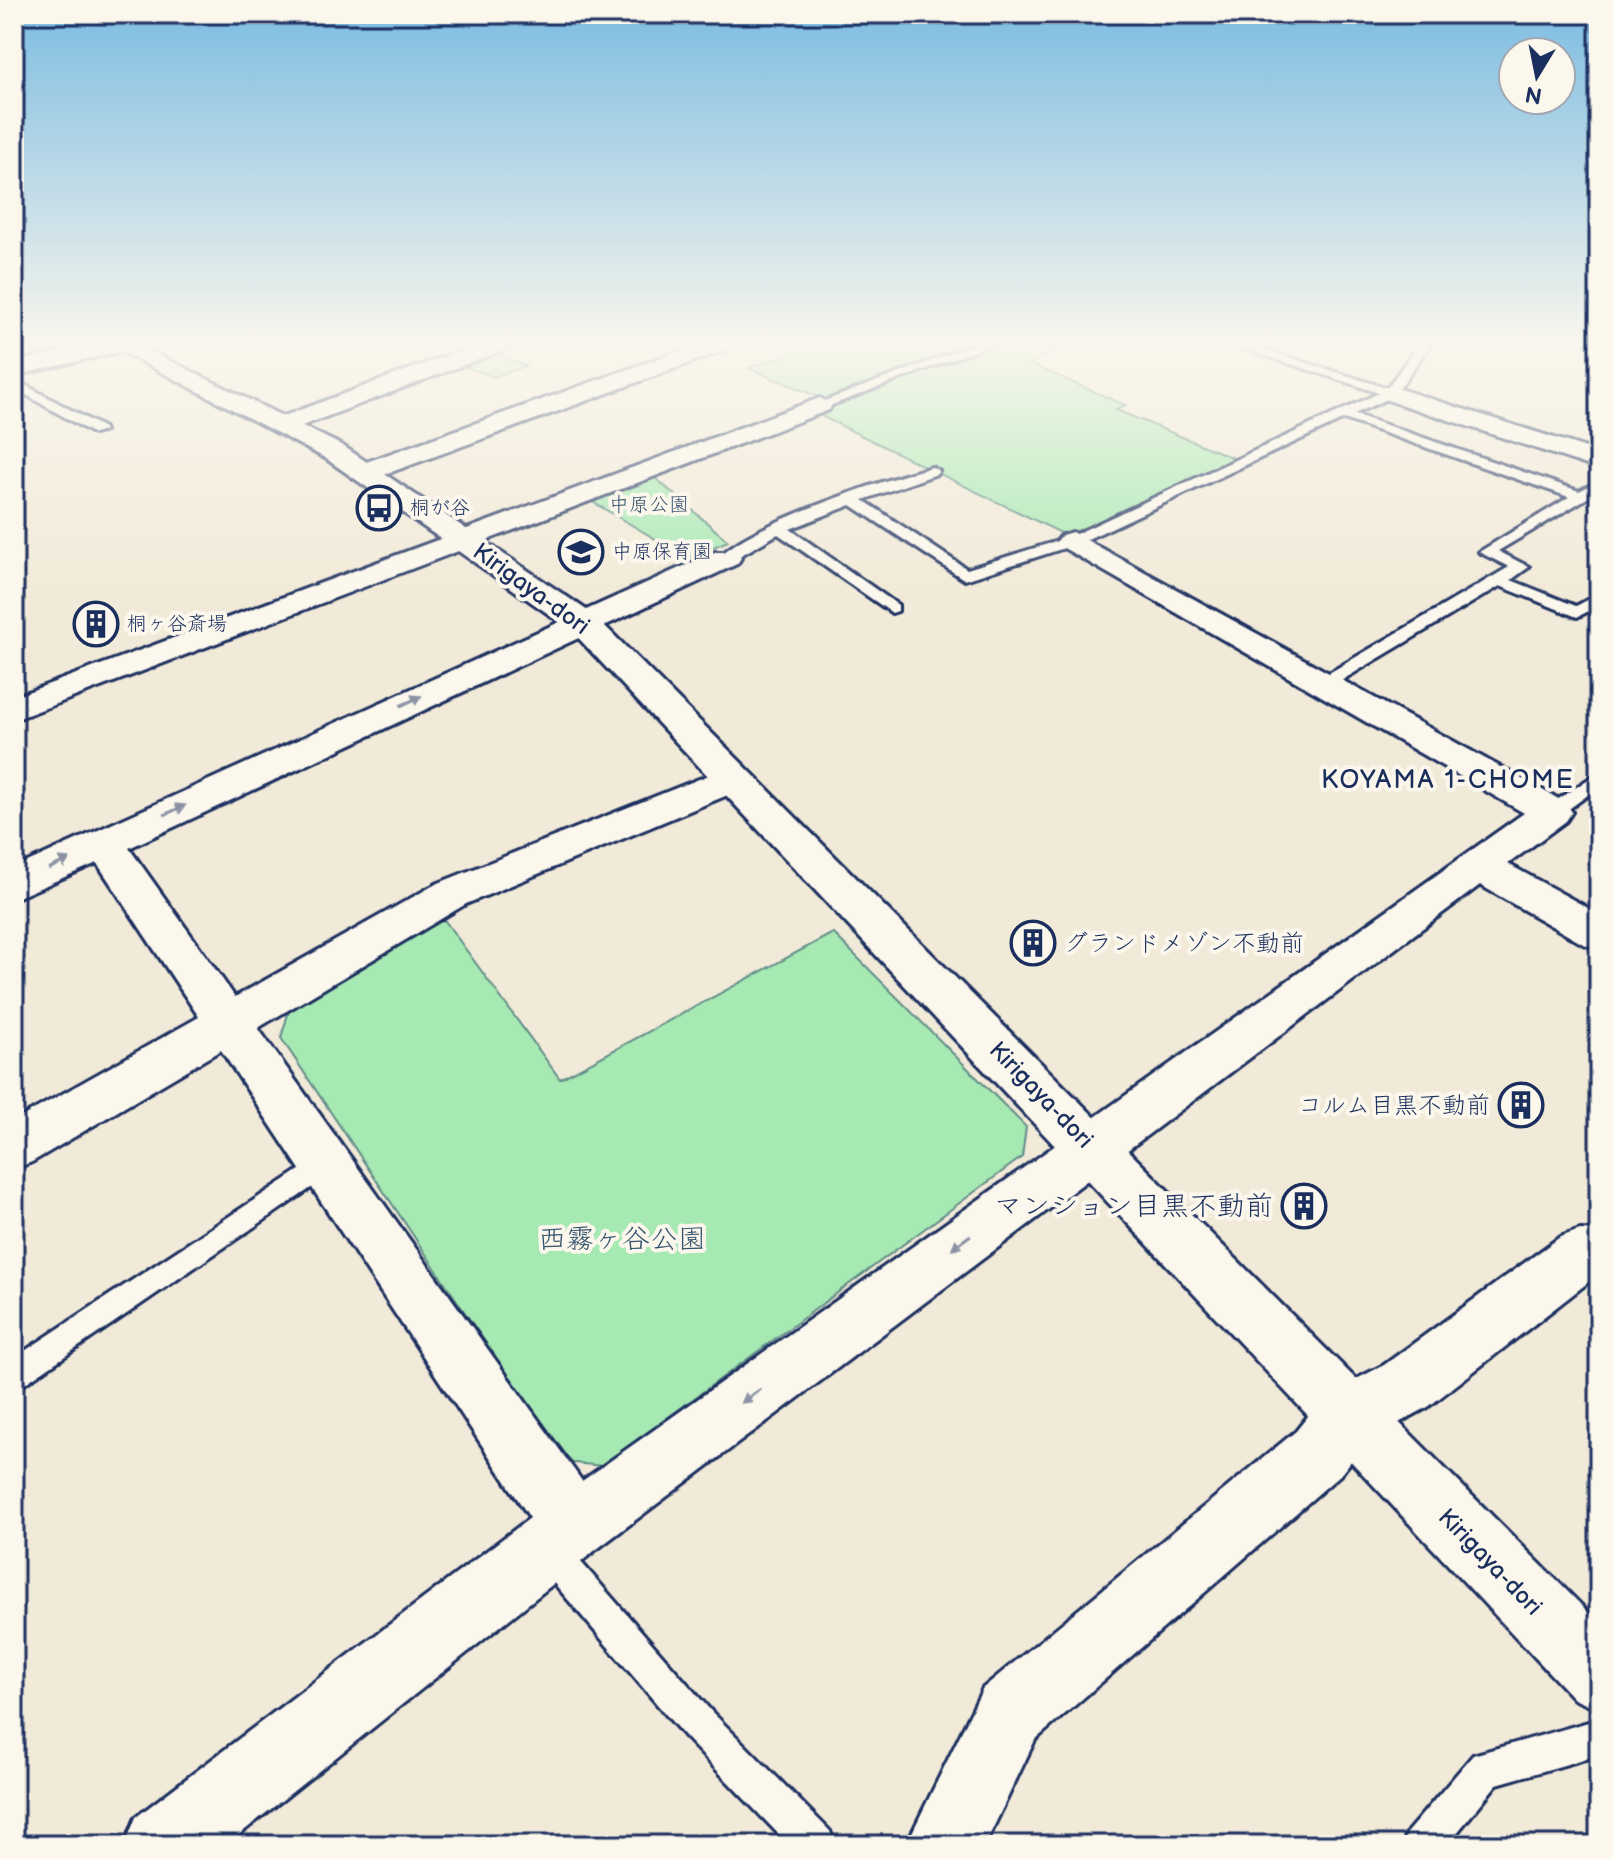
<svg xmlns="http://www.w3.org/2000/svg" width="1613" height="1859" font-family="'Balsamiq Sans','Klee One',sans-serif">
<style>
.green{fill:#a7e9b3;stroke:#618c88;stroke-width:2}
.lines{fill:none;stroke-linecap:round;stroke-linejoin:round}
.service-casing{stroke:#1b2f5e;stroke-width:6}
.minor-casing{stroke:#1b2f5e;stroke-width:6}
.tertiary-casing{stroke:#1b2f5e;stroke-width:6}
.service{fill:#fbf7ec;fill-rule:evenodd}
.minor{fill:#fbf7ec;fill-rule:evenodd}
.tertiary{fill:#fbf7ec;fill-rule:evenodd}
.oneway{fill:#8b93a5}
.labels{text-anchor:middle;dominant-baseline:central;stroke-width:8;stroke-linejoin:round;paint-order:stroke}
.far-park-label{font-size:20px;fill:#37546f;stroke:#fbf7ec}
.far-poi-label{font-size:20px;fill:#1b2f5e;stroke:#fbf7ec;text-anchor:start}
.street-label{font-size:24px;fill:#1b2f5e;stroke:#fbf7ec}
.poi-label{font-size:24px;fill:#1b2f5e;stroke:#fbf7ec;text-anchor:start}
.neighbourhood-label{font-size:26px;letter-spacing:2px;fill:#1b2f5e;stroke:#fbf7ec}
.near-poi-label{font-size:28px;fill:#1b2f5e;stroke:#fbf7ec;text-anchor:end}
.near-park-label{font-size:28px;fill:#37546f;stroke:#fbf7ec}
</style>
<rect width="100%" height="100%" fill="#f2ead8"/>
<filter id="ink" filterUnits="userSpaceOnUse"><feTurbulence type="fractalNoise" baseFrequency=".0125" numOctaves="2"/><feDisplacementMap in="SourceGraphic" scale="16" xChannelSelector="R" yChannelSelector="G"/><feConvolveMatrix kernelMatrix="1 2 1 2 8 2 1 2 1" color-interpolation-filters="sRGB"/></filter>
<g filter="url(#ink)">
<g class="green">
<polygon points="816,344 974,344 826,400 748,368"/>
<polygon points="998,344 1046,344 1063,350 1028,363 1125,405 1116,410 1236,459 1069,537 815,413"/>
<polygon points="490,352 526,366 494,377 457,364"/>
<polygon points="653,476 728,541 688,558 589,500"/>
<polygon points="440,914 560,1079 833,933 1026,1127 1022,1157 602,1466 565,1462 281,1038 290,1007"/>
</g>
<g class="lines">
<g class="service-casing">
<g id="service">
<polygon points="976,344 992,344 824,408 814,405"/>
<path d="M 1230,344 L 1247,344 L 1387,388 L 1419,344 L 1431,344 L 1394,396 L 1354,414 L 1579,491 L 1599,481 L 1599,491 L 1498,551 L 1529,567 L 1511,580 L 1576,606 L 1599,594 L 1599,606 L 1577,617 L 1500,586 L 1329,688 L 1317,688 L 1317,680 L 1509,567 L 1479,552 L 1569,497 L 1344,419 L 1077,544 L 965,580 L 851,505 L 790,529 L 898,605 L 898,611 L 892,613 L 778,534 L 731,561 L 718,558 C 749,524 884,480 932,467 L 939,471 L 937,474 L 863,500 L 967,569 L 1067,538 L 1379,393 Z"/>
<polygon points="14,379 104,428 105,431 94,434 14,388"/>
<polygon points="1599,772 1599,787 1559,816 1545,816 1542,812 1545,808"/>
<polygon points="324,1154 333,1157 337,1165 333,1173 14,1391 14,1358"/>
<polygon points="548,1533 560,1538 711,1711 830,1831 835,1845 789,1845 685,1737 536,1562 531,1550 536,1538"/>
<polygon points="1599,1719 1599,1755 1497,1784 1447,1845 1403,1845 1408,1831 1473,1755"/>
</g>
</g>
<g class="minor-casing">
<g id="minor">
<polygon points="93,344 133,344 130,349 14,376 14,362"/>
<polygon points="478,344 509,344 506,349 291,430 282,433 269,425 273,420"/>
<polygon points="699,344 731,344 728,349 375,478 355,478 351,472 355,466"/>
<polygon points="1587,344 1599,344 1599,352 1591,350"/>
<polygon points="1390,386 1599,452 1599,469 1381,398 1378,393 1381,388"/>
<polygon points="820,398 832,405 829,410 14,720 14,697"/>
<polygon points="1072,532 1566,803 1572,812 1566,821 1508,864 1599,914 1599,949 1583,944 1480,885 597,1549 226,1845 125,1845 136,1817 530,1518 221,1050 32,1162 14,1169 14,1121 199,1017 97,863 14,899 14,868 715,552 737,552 741,558 737,564 129,848 235,997 436,884 719,771 733,767 747,771 752,779 747,787 466,904 258,1028 582,1481 1524,813 1062,547 1057,541 1062,535"/>
<polygon points="1580,1230 1599,1231 1599,1281 1590,1281 1428,1407 1369,1439 1340,1475 1035,1740 985,1845 906,1845 983,1688 1296,1431 1325,1395 1384,1365 1560,1237"/>
</g>
</g>
<g class="tertiary-casing">
<polygon id="tertiary" points="108,344 136,344 343,446 594,615 1599,1623 1599,1710 1574,1699 570,629 325,458"/>
</g>
<use href="#service" class="service"/>
<use href="#minor" class="minor"/>
<use href="#tertiary" class="tertiary"/>
</g>
<defs><path id="oneway-solid" d="M-6-.8H1V-3.2L6.5 0L1 3.2V.8H-6Z" transform="scale(2)"/></defs>
<g class="oneway">
<use href="#oneway-solid" transform="translate(411 701) rotate(-25)"/>
<use href="#oneway-solid" transform="translate(175 810) rotate(-25)"/>
<use href="#oneway-solid" transform="translate(59 864) rotate(-25)"/>
<use href="#oneway-solid" transform="translate(961 1242) rotate(144)"/>
<use href="#oneway-solid" transform="translate(751 1396) rotate(144)"/>
</g>
</g>
<linearGradient id="sky" x2="0" y2="1"><stop stop-color="#7cbce1"/><stop offset="0.57" stop-color="#f9f6ed"/><stop offset="1" stop-color="#f9f6ed" stop-opacity="0"/></linearGradient>
<rect width="1613" height="604" fill="url(#sky)"/>
<defs>
<g id="bus-ring" transform="scale(2.3)"><circle r="9.5" fill="#fbf7ec" stroke="#1b2f5e" stroke-width="1.5"/><path d="M-5-6H5V4H4V6H2V4H-2V6H-4V4H-5ZM-3.5-4V0h7V-4ZM-3.5 1.2v1.5H-2V1.2ZM2 1.2v1.5H3.5V1.2Z" fill="#1b2f5e"/></g>
<g id="school-ring" transform="scale(2.3)"><circle r="9.5" fill="#fbf7ec" stroke="#1b2f5e" stroke-width="1.5"/><path d="M0-5L7-2L0 1L-7-2ZM-4 1L0 2.5L4 1V4Q0 6-4 4Z" fill="#1b2f5e"/></g>
<g id="building-ring" transform="scale(2.3)"><circle r="9.5" fill="#fbf7ec" stroke="#1b2f5e" stroke-width="1.5"/><path d="M-4-6H4V6H1V3H-1V6H-4ZM-2.5-4.3h1.7v1.8h-1.7ZM.8-4.3h1.7v1.8H.8ZM-2.5-1h1.7V.8h-1.7ZM.8-1h1.7V.8H.8Z" fill="#1b2f5e"/></g>
</defs>
<g fill-rule="evenodd">
<use href="#bus-ring" x="379" y="508"/>
<use href="#school-ring" x="581" y="552"/>
<use href="#building-ring" x="96" y="624"/>
<use href="#building-ring" x="1033" y="943"/>
<use href="#building-ring" x="1521" y="1105"/>
<use href="#building-ring" x="1304" y="1206"/>
</g>
<g class="labels">
<g class="far-park-label">
<text x="649" y="505">中原公園</text>
</g>
<g class="far-poi-label">
<text x="410" y="508">桐が谷</text>
<text x="612" y="552">中原保育園</text>
<text x="127" y="624">桐ヶ谷斎場</text>
</g>
<g class="street-label">
<text transform="translate(531 589) rotate(36)">Kirigaya-dori</text>
<text transform="translate(1041 1095) rotate(46)">Kirigaya-dori</text>
<text transform="translate(1490 1562) rotate(46)">Kirigaya-dori</text>
</g>
<g class="poi-label">
<text x="1064" y="943">グランドメゾン不動前</text>
<text x="1490" y="1105" text-anchor="end">コルム目黒不動前</text>
</g>
<g class="neighbourhood-label">
<text x="1448" y="780">KOYAMA 1-CHOME</text>
</g>
<g class="near-poi-label">
<text x="1273" y="1206">マンション目黒不動前</text>
</g>
<g class="near-park-label">
<text x="622" y="1239">西霧ヶ谷公園</text>
</g>
</g>
<rect width="1613" height="1859" fill="none" stroke="#fbf7ec" stroke-width="48"/>
<rect x="24" y="24" width="1565" height="1811" fill="none" stroke="#1b2f5e" stroke-width="3" filter="url(#ink)"/>
<g transform="translate(1537 76) rotate(190)"><circle r="38" fill="#fbf7ec" stroke="#a1a7b3" stroke-width="2"/>
<path d="M0-6L14 30L0 20L-14 30Z" fill="#1b2f5e"/>
<text y="-12" font-size="22" font-weight="bold" text-anchor="middle" fill="#1b2f5e">N</text>
</g>
</svg>
